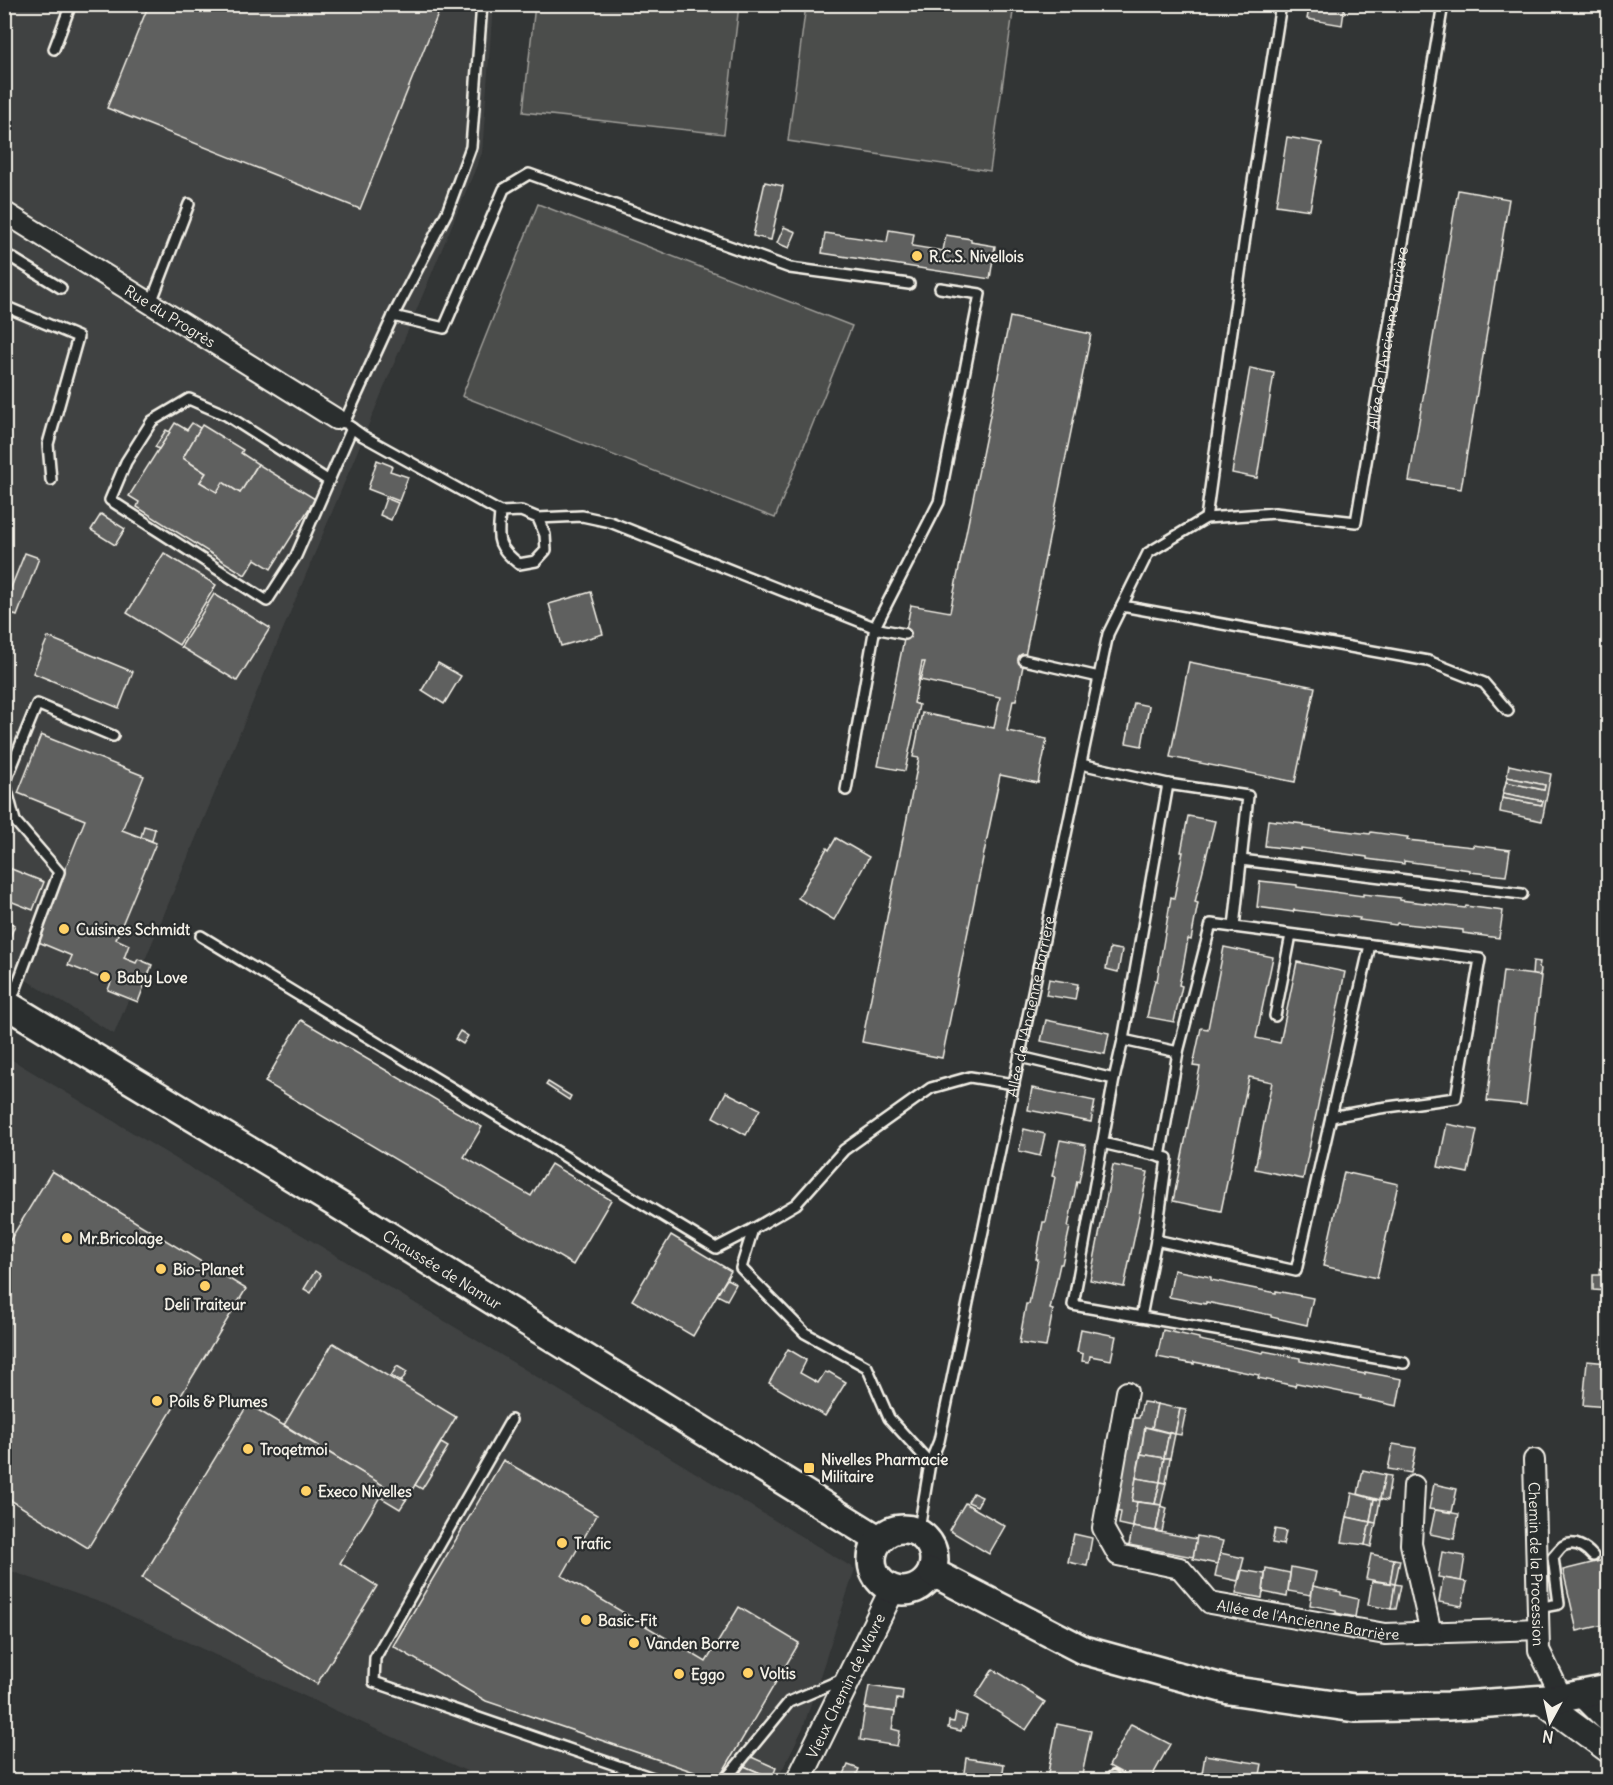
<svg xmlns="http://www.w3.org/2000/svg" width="1613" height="1785" font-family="Delius,sans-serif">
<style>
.built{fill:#404242}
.green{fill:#4b4d4c;stroke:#a09f9a;stroke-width:1.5}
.building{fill:#5f605f;stroke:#f4f1e8;stroke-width:1.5}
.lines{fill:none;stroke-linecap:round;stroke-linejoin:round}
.service-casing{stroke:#f4f1e8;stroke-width:14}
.minor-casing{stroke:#f4f1e8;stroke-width:24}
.tertiary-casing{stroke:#f4f1e8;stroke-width:28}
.secondary-casing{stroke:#f4f1e8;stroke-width:32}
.service{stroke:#2a2d2e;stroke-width:9}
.minor{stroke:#2a2d2e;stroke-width:20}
.tertiary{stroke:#2a2d2e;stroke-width:24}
.secondary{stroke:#2a2d2e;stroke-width:27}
.poi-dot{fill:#ffd166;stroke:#2a2d2e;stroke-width:2}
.labels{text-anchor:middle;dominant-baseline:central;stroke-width:4.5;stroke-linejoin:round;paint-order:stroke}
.poi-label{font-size:15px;font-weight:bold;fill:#f4f1e8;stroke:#2a2d2e;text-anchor:start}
.street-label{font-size:15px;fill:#f4f1e8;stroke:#2a2d2e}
</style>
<rect width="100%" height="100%" fill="#323535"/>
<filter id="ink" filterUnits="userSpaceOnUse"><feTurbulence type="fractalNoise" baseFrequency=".0167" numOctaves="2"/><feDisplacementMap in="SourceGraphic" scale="12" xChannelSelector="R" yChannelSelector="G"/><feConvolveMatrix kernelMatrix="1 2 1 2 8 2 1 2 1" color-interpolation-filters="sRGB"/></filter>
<g filter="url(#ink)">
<g class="built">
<polygon points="4,5 493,5 482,153 114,1034 5,967"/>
<polygon points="4,1055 855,1569 803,1728 777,1780 486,1780 105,1604 5,1569"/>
</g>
<g class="green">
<polygon points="535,5 739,5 724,134 523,112"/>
<polygon points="806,5 1014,5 990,171 788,141"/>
<polygon points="538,204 852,326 775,518 462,396"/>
</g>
<g class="building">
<polygon points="149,4 442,4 360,209 107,108"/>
<polygon points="1310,4 1345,4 1342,25 1307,19"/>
<polygon points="1287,137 1322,143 1310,210 1276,205"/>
<polygon points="765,182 783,186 771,240 753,236"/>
<polygon points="1458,190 1509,199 1461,489 1409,481"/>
<polygon points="784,227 796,232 789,248 777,243"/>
<polygon points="889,230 914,234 912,246 943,251 946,235 971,239 971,242 995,246 990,279 822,253 825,233 887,242"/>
<polygon points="1010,317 1091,334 1016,700 1013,700 1007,731 1047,739 1038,783 1000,775 942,1058 862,1042 919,758 913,757 922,713 994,728 1000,697 920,680 925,662 922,662 914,703 919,705 905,771 878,766 911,605 950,612"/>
<polygon points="1250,368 1274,373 1257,478 1232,473"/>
<polygon points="175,423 187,430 192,423 200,428 183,458 206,473 200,482 217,492 223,482 240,493 258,464 315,499 271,569 255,559 245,575 137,507 139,502 129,496"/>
<polygon points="202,425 243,450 241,453 258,464 240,493 223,482 217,492 200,482 206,473 183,458"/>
<polygon points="166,430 170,432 159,449 155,447"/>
<polygon points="377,460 392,466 390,471 408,477 399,501 368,489"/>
<polygon points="386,498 398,503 391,520 380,515"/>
<polygon points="101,514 125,529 115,545 91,530"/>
<polygon points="25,553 39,558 17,616 4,611 4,605"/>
<polygon points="164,553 216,585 179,645 127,613"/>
<polygon points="591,592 603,634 561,646 549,604"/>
<polygon points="214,594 270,628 237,681 181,647"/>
<polygon points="48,637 133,672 119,708 33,673"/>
<polygon points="1189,662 1315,687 1295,782 1170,757"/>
<polygon points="438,663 461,676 444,704 422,690"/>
<polygon points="1134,703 1149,706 1142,746 1126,743"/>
<polygon points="41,735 144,776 122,830 156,843 116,939 129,945 124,958 136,963 138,959 152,965 138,1002 108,990 111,982 68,965 72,956 36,941 85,820 18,793"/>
<polygon points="1509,765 1551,774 1542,821 1500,812 1502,798 1542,805 1543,801 1503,793 1506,782 1544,790 1545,785 1507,777"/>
<polygon points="1507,777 1545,785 1544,790 1506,782"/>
<polygon points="1503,793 1543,801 1542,805 1502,798"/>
<polygon points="1188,816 1215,821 1195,902 1198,903 1191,940 1188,939 1183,967 1179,985 1182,986 1174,1022 1147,1017 1155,980 1157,981 1171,897 1174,898 1183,852 1181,852"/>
<polygon points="1268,820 1304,824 1304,826 1370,834 1371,832 1408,837 1407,840 1473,847 1473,845 1510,850 1506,876 1470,872 1470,870 1404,861 1404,864 1367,859 1367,857 1301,848 1301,850 1265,846"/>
<polygon points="144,826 155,829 152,841 141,837"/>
<polygon points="836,838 869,857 834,920 798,898 827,848 829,850"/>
<polygon points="4,866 44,882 33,910 5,899 4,901"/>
<polygon points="1260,881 1297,885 1297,887 1363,896 1363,894 1400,898 1400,900 1465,908 1466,906 1503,911 1499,938 1463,933 1463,930 1397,923 1396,925 1359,920 1360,918 1294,910 1293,912 1257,907"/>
<polygon points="4,920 15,925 5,949 4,949"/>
<polygon points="1224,947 1273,957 1256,1038 1280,1043 1297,962 1345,972 1303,1179 1255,1169 1272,1082 1249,1077 1221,1211 1173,1201 1200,1067 1193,1066 1201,1028 1208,1029"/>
<polygon points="1110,948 1122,950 1118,972 1106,969"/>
<polygon points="1533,961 1540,962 1539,968 1541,969 1540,976 1532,975"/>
<polygon points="1503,971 1541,976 1526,1105 1487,1101"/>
<polygon points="1049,979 1078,984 1075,1000 1046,995"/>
<polygon points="301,1020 482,1127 464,1157 531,1196 551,1164 611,1200 573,1265 265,1082"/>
<polygon points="1046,1020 1109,1033 1105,1054 1041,1041"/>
<polygon points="460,1031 468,1036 463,1044 455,1039"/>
<polygon points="548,1082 571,1096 569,1100 546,1085"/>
<polygon points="1032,1088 1095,1101 1091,1122 1028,1110"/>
<polygon points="726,1092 760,1109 746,1135 713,1117"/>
<polygon points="1447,1124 1477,1130 1468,1173 1438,1167"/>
<polygon points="1024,1129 1045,1134 1040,1156 1019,1151"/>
<polygon points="1060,1140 1086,1145 1079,1182 1077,1181 1068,1227 1070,1227 1062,1264 1060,1264 1050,1309 1053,1310 1046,1347 1019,1343 1026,1304 1029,1304 1038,1259 1036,1259 1043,1222 1046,1222 1055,1177 1052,1176"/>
<polygon points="1113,1165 1148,1172 1124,1287 1090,1280"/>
<polygon points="52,1171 246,1289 88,1548 4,1496 4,1250"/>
<polygon points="1344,1172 1398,1184 1377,1278 1323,1266"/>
<polygon points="671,1235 731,1271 693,1336 632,1300"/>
<polygon points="1601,1261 1608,1261 1608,1291 1593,1290 1593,1275 1600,1275"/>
<polygon points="1174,1270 1211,1277 1211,1280 1276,1293 1276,1291 1313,1298 1307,1325 1271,1317 1271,1315 1206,1302 1206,1304 1169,1297"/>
<polygon points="315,1271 321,1275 311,1293 304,1289"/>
<polygon points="727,1279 736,1284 727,1300 717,1295"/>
<polygon points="1081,1329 1116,1336 1111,1360 1090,1356 1089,1362 1082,1361 1083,1354 1077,1352"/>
<polygon points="1163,1330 1199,1338 1199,1340 1263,1353 1264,1351 1300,1358 1300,1361 1365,1374 1365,1372 1402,1379 1397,1406 1360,1398 1361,1396 1297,1383 1296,1383 1295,1386 1258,1378 1259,1375 1194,1362 1194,1364 1157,1357"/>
<polygon points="333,1343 456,1417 406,1500 284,1425"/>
<polygon points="788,1349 805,1359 804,1359 806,1361 800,1373 818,1383 825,1372 828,1373 829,1372 846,1382 825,1416 769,1383"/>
<polygon points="1587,1361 1608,1363 1608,1407 1583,1405"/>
<polygon points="397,1366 407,1372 401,1382 391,1376"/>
<polygon points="1143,1402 1157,1404 1152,1428 1145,1427 1132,1501 1137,1502 1133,1527 1119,1524 1121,1512 1115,1511 1133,1418 1139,1418"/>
<polygon points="248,1404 386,1487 340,1563 377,1586 317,1684 142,1578"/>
<polygon points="1157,1404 1180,1409 1175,1434 1152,1428"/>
<polygon points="1180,1409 1186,1410 1181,1435 1175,1434"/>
<polygon points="1145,1427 1169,1433 1164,1458 1141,1454"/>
<polygon points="1169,1433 1175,1434 1170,1458 1164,1458"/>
<polygon points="441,1443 448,1447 422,1489 415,1485"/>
<polygon points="1393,1444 1416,1448 1411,1473 1388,1469"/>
<polygon points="1141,1454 1164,1458 1160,1482 1136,1478"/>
<polygon points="1164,1458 1170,1458 1166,1483 1160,1482"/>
<polygon points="503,1460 597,1515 562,1576 706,1662 739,1607 799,1643 718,1780 486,1701 393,1646"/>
<polygon points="1363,1470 1385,1475 1380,1500 1358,1494"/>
<polygon points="1385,1475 1391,1476 1387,1501 1380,1499"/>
<polygon points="1136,1478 1160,1482 1155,1504 1132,1501"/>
<polygon points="1160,1482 1166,1483 1161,1505 1155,1504"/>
<polygon points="1434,1484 1457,1489 1452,1512 1429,1509"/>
<polygon points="386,1487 406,1500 400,1509 380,1497"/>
<polygon points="973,1493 982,1497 977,1506 968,1502"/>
<polygon points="1352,1493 1374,1499 1370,1522 1347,1517"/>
<polygon points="1374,1499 1380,1500 1376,1523 1370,1522"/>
<polygon points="1137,1502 1161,1505 1156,1531 1133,1527"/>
<polygon points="965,1503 1005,1526 989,1554 949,1530"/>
<polygon points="1161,1506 1167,1508 1162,1532 1156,1531"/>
<polygon points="1435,1510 1459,1514 1454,1539 1430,1534"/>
<polygon points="1347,1517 1370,1522 1365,1545 1342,1542"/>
<polygon points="1370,1522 1376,1523 1371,1547 1365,1545"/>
<polygon points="1133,1527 1197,1539 1193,1557 1129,1545"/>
<polygon points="1275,1529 1286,1531 1283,1545 1272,1543"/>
<polygon points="1074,1534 1092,1538 1087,1566 1068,1562"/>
<polygon points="1197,1536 1223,1541 1217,1564 1193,1559"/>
<polygon points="1442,1552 1465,1556 1461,1581 1438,1577"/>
<polygon points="1220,1553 1244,1558 1238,1581 1215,1576"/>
<polygon points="1371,1554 1394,1559 1390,1583 1366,1579"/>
<polygon points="1394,1559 1400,1560 1395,1584 1390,1583"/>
<polygon points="1608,1559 1608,1624 1577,1631 1563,1570"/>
<polygon points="1291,1567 1316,1572 1311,1595 1288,1591"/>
<polygon points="1266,1568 1290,1573 1287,1597 1263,1592"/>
<polygon points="1242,1570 1265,1574 1262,1598 1236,1593"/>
<polygon points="1443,1578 1467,1582 1462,1606 1439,1602"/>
<polygon points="1372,1581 1395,1584 1391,1609 1368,1605"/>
<polygon points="1395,1584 1401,1585 1396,1609 1391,1609"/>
<polygon points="1313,1586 1341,1592 1341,1595 1358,1599 1355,1617 1336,1613 1336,1610 1310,1605"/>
<polygon points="993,1669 1045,1702 1026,1730 975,1697"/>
<polygon points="869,1686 903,1691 902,1700 897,1699 895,1712 865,1708"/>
<polygon points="865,1708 895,1712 892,1729 900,1731 897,1746 860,1740"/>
<polygon points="956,1713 967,1716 964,1728 962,1727 961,1731 948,1728 949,1721 954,1722"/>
<polygon points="1057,1724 1091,1731 1081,1780 1058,1780 1047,1778"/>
<polygon points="1131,1724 1170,1744 1150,1780 1135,1780 1109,1766"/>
<polygon points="1205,1755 1262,1764 1259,1780 1201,1780"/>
<polygon points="749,1756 776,1768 772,1778 744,1766"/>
<polygon points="966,1758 1004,1764 1002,1780 963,1780"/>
<polygon points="848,1765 859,1769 854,1780 843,1777"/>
<polygon points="744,1766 772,1778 771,1780 743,1780 737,1778"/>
</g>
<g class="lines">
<g class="service-casing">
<g id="service">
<polyline points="54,49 71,4"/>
<polyline points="4,253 61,288"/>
<polyline points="151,303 189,204"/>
<polyline points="4,306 78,337 48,444 51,480"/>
<polyline points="393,316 447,212 471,147 482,4"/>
<polyline points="344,423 393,316 444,328 504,189 529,174 790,268 909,284"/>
<path d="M 349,426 L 363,436 L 500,512 L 521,511 L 538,518 L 545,535 L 546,550 L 536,561 L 519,564 C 495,545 498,540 500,512"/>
<polyline points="329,481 226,415 189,399 152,421 126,462 110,500 267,601 296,556 352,428"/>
<polyline points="538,518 582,516 610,522 879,629 905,634"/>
<polyline points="1206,518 1250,201 1281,4"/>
<polyline points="1122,606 1428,661 1484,683 1508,711"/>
<polyline points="1024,660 1099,677"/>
<polyline points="1081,764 1168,784"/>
<polyline points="846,790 875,627 939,502 980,294 940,288"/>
<polyline points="1241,860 1522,894"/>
<polyline points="201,936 716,1248 753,1229"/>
<polyline points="10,1004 59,872 15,821 5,783 37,704 113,736"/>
<polyline points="1275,1016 1291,935"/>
<polyline points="1123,1040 1178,1052 1211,924 1480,959 1456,1098 1380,1108 1331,1117"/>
<polyline points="1020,1057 1114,1079 1073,1305 1404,1363"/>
<polyline points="1114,1079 1123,1040 1168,784 1248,796 1234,927"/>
<polyline points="1102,1143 1167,1158 1156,1240"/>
<polyline points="1160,1157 1178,1052"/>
<polyline points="1141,1317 1156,1240 1296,1271 1370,945"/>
<polyline points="511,1420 375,1658 374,1682 659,1780"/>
<polyline points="930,1463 889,1418 867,1367 805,1333 741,1268 753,1229 796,1204 844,1150 931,1088 970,1077 1014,1084"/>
<path id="s1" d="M 917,1532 L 920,1523 L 930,1463 L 939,1441 L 1108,634 L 1148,553 L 1206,518 L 1275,513 L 1356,522 L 1443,4"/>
<path d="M 1538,1608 L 1559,1604 L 1553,1557 C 1556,1554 1560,1548 1563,1546 C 1575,1540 1586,1548 1593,1556"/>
<polyline points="725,1780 789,1702 843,1679"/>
<polyline points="1110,1780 1113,1776"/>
</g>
</g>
<g class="minor-casing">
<g id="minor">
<path id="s2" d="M 4,212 L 336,419"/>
<path id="s3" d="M 1127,1392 L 1103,1528 L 1118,1555 L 1180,1568 L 1210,1603 L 1385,1634 L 1538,1629"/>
<path id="s4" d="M 1534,1460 L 1539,1650 L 1562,1698"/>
<polyline points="1414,1486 1411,1544 1431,1633"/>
</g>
</g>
<g class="tertiary-casing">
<g id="tertiary">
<polyline points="1582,1694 1608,1720"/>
<polyline points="1540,1700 1608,1750"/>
<path id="s5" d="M 799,1780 L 892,1590"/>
</g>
</g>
<g class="secondary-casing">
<g id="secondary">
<path id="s6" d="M 4,1003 L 337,1204 L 878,1539"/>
<circle cx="903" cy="1560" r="31"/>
<polyline points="932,1572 1083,1650 1229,1690 1355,1708 1448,1706 1562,1698 1608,1689"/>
</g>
</g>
<use href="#service" class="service"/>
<use href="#minor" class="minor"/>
<use href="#tertiary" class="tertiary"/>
<use href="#secondary" class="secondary"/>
</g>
</g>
<g class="poi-dot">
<circle cx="917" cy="256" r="6"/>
<circle cx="64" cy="929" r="6"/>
<circle cx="105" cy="977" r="6"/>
<circle cx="67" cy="1238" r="6"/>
<circle cx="161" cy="1269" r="6"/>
<circle cx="205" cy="1286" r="6"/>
<circle cx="157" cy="1401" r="6"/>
<circle cx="248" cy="1449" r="6"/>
<rect x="803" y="1462" width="12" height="12" rx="3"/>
<circle cx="306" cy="1491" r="6"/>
<circle cx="562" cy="1543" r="6"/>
<circle cx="586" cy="1620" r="6"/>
<circle cx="634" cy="1643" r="6"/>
<circle cx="748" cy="1673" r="6"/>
<circle cx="679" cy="1674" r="6"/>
</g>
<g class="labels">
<g class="poi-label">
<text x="929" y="256">R.C.S. Nivellois</text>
<text x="76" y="929">Cuisines Schmidt</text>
<text x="117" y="977">Baby Love</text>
<text x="79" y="1238">Mr.Bricolage</text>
<text x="173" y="1269">Bio-Planet</text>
<text x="205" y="1304" text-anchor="middle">Deli Traiteur</text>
<text x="169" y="1401">Poils &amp; Plumes</text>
<text x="260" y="1449">Troqetmoi</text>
<text x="821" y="1459">Nivelles Pharmacie<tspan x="821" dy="17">Militaire</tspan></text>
<text x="318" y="1491">Execo Nivelles</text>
<text x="574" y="1543">Trafic</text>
<text x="598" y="1620">Basic-Fit</text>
<text x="646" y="1643">Vanden Borre</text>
<text x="760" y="1673">Voltis</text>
<text x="691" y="1674">Eggo</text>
</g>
<g class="street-label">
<text stroke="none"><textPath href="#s2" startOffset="196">Rue du Progrès</textPath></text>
<text stroke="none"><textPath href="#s1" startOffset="1414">Allée de l'Ancienne Barrière</textPath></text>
<text stroke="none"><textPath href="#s1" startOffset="538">Allée de l'Ancienne Barrière</textPath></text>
<text stroke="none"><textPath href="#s6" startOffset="513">Chaussée de Namur</textPath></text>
<text stroke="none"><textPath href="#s4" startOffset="104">Chemin de la Procession</textPath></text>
<text stroke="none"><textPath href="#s3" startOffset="378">Allée de l'Ancienne Barrière</textPath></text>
<text stroke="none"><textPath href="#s5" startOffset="105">Vieux Chemin de Wavre</textPath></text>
</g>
</g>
<rect width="1613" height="1785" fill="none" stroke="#2a2d2e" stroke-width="24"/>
<rect x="12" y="12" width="1589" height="1761" fill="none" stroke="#f4f1e8" stroke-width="2" filter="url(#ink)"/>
<g transform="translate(1550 1722) rotate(188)" stroke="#2a2d2e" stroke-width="4.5" paint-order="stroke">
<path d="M0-4.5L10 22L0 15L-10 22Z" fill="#f4f1e8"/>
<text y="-9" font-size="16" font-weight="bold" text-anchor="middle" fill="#f4f1e8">N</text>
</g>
</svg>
